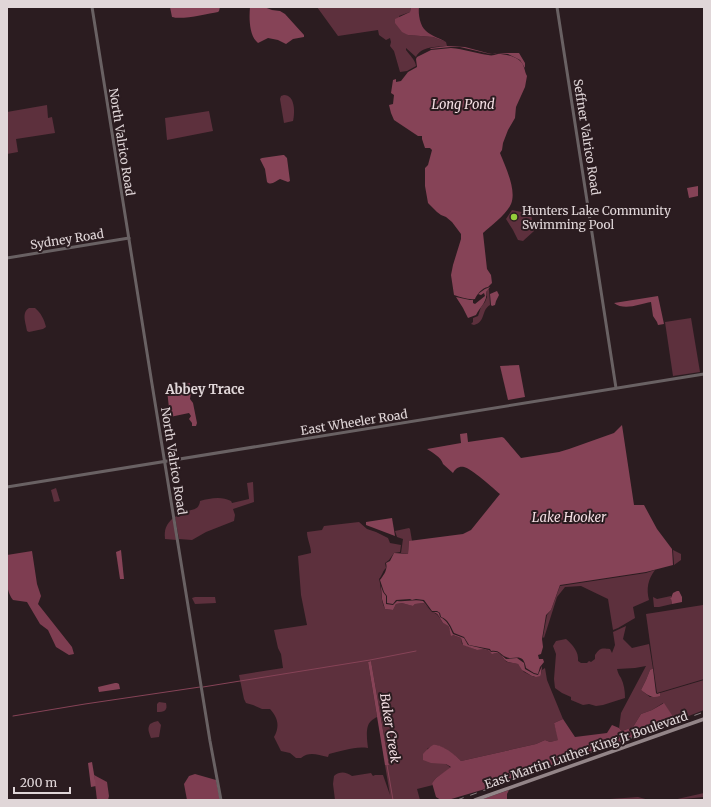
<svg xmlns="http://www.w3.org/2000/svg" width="711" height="807" font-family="Merriweather,serif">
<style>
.green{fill:#5d303d}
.forest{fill:#7e3d51}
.water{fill:#864357}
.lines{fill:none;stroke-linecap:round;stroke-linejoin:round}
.stream{stroke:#864357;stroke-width:1}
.tertiary{stroke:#696163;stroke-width:3}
.secondary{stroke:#938588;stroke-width:3.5}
.rail{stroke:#8a7e81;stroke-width:1;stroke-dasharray:7 7;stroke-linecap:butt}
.poi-dot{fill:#95cc3b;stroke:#2b1c20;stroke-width:1.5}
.labels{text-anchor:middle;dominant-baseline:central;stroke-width:4;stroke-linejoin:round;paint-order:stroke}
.street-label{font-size:12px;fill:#e0d6d8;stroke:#2b1c20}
.poi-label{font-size:12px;fill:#e0d6d8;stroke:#2b1c20;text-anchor:start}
.water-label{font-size:13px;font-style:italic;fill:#f2dde2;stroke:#2b1c20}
.neighbourhood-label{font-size:13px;font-weight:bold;fill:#e0d6d8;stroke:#2b1c20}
</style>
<rect width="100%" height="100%" fill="#2b1c20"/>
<g class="green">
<path d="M 317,7 L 411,7 L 410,12 L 399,16 L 408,35 L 433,37 L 446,42 L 447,46 C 437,47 421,46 416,57 L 406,48 L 406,50 C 410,56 415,59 416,66 L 407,71 L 400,72 L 394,51 L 390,46 L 391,42 L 390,38 L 386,40 L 379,35 L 378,30 L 338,36 Z"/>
<path d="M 284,95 C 295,95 295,112 293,121 L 284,123 L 280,99 L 281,96 Z"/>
<polygon points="47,105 48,118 52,117 55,133 16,139 18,152 7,154 7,112"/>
<polygon points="209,111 213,131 167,140 165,118"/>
<polygon points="512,210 531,214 534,231 523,241 518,240 513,230 506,219"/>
<path d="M 489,289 L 490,305 C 481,310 486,322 474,325 L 471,324 L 473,322 L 473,318 L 478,316 L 481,307 L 485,302 L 487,297 L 486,292 L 487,290 Z"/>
<path d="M 29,308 L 35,308 C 41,313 44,319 46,327 L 43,329 L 29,332 L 27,331 C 26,323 21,313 29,308 Z"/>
<polygon points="691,318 700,372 673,376 665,322"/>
<path d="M 253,482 L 254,502 L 233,509 L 235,515 L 234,521 L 206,532 L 192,540 L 179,539 L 175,517 C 177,516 179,514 181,513 C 189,509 199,512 200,501 C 210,498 222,496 231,501 L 232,503 L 249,499 L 249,498 L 247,483 Z"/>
<polygon points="56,488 60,501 54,502 51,490"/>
<path d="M 173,518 L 177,540 L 165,539 C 164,529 166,525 173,518 Z"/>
<path d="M 359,522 L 367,529 L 376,532 L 388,538 L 390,543 L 401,545 L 400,552 L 394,553 L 389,560 L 385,563 L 386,568 C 383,570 382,576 379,579 C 382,589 380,599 385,609 L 393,610 L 396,604 L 402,603 L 413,606 L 415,604 L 424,603 L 432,612 C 438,614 439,617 443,623 L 447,624 L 453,635 L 461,638 L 462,644 L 477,650 L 486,649 L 493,654 C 503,651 501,658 507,662 C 510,663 515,663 518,664 L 524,672 L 534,677 L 541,674 L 542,670 L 545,668 L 547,680 L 563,719 L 554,723 L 559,740 L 550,742 L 545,740 L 536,744 L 461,761 C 458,757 442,746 436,745 C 433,745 430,747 427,749 L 451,768 L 436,778 L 432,783 L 433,785 L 417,789 L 420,800 L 335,800 L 333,784 L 334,776 C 340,771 346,772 352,776 L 371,773 L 373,776 L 375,775 L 383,775 L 390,795 L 385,765 L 389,764 L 371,661 L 368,662 L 377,717 C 375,718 373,719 371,721 C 365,726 367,740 368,748 C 360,747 353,748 345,750 C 339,751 334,753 329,754 L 328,757 C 317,755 310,751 301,758 L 296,758 L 290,753 L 281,751 L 274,737 C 280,726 278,718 270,709 L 262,709 L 253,705 L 246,703 L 244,699 L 239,675 L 283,668 L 281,654 L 278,648 L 274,630 L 307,625 L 301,595 L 298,556 L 311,553 C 311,546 307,539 307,532 L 322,530 L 324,526 Z"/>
<polygon points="409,528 410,529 412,541 409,541 408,554 401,553 403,539 397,537 395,531"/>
<polygon points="673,550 681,554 681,560 674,565"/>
<path d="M 655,570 C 648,579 646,589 649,600 L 633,607 L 635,618 L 618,628 L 613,630 L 608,599 L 581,586 L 565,587 L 557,597 L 544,638 L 543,637 L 547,615 L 551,610 L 560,586 L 646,573 Z"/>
<polygon points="671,596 671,598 669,599 671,599 672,604 659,607 654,607 653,597 657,599"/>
<polygon points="195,597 215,597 216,603 195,604 192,598"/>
<polygon points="703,605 704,611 704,679 657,693 646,614"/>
<path d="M 626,626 L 623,639 L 632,648 L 649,644 L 653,669 L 650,670 L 646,680 L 641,690 L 650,697 L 660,696 L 660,693 L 704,680 L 704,710 L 676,721 L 663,703 L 652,710 L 641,714 L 633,727 L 622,731 L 619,728 L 621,713 L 646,666 L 635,668 L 617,669 C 618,673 619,675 621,678 C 624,684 625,691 625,698 L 603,705 L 596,706 L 589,704 L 583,705 L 571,700 L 571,697 L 562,693 L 555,688 L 554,679 L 556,654 L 553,646 L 556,641 L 566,639 C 573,645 579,652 578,661 L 581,663 L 587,663 L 589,661 L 591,662 L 595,659 L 595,655 C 600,648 601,648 610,649 L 612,653 L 615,645 L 613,632 Z"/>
<path d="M 159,702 L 166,703 C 168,711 164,712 157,712 L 157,704 Z"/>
<path d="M 158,721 L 161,725 L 159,737 L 151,738 C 149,732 147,729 150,724 L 154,722 Z"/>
<polygon points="704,793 704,797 673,800"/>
<polygon points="638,797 649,800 603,800 610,799"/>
</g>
<g class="forest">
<path d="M 411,7 L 419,7 C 418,14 420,26 426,31 C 430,35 441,39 446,42 L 433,37 L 408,35 L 402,32 L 395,23 L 395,19 L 410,12 Z"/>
<path d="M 32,551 L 37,584 L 41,596 L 38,604 L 72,647 L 74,654 L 69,655 L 56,647 L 48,630 L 40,624 L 27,602 L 13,600 C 4,588 7,570 7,555 Z"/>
<path d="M 664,703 L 676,721 L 485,789 L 448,800 L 441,800 L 436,797 L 432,783 L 436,778 L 451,767 L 446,764 L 431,763 L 423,760 L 423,754 C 426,751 429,747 433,745 C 440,743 457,756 461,761 L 536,744 L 545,740 L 550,742 L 558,740 L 554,723 L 563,719 L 575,737 L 607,733 L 612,725 L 619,728 L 622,731 L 633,727 L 641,714 L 652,710 Z"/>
<polygon points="195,774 216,780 220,800 187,800 184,784 189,776"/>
<polygon points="94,775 107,782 109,796 108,800 97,800"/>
<polygon points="509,790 507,794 507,800 480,800"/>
</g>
<g class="water">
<path d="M 170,7 L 220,7 L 219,11 L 218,12 C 207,14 182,20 172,17 Z"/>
<path d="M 250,7 L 264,7 L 272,10 L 280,11 L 285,14 L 304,35 L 304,37 L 293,39 L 286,44 L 278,40 L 268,38 L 258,43 C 249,36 249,18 250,7 Z"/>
<polygon points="447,46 465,47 491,54 495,53 519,53 525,63 525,68 520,60 508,54 497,53 490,54 460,47 451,47 430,49 431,48"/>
<path d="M 451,48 C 464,49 475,53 488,55 C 492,56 494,55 498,54 C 504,54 514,56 519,60 C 525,64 524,71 527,76 L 525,87 L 516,107 L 515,118 L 508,130 L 503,143 L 502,150 L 500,153 C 505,166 517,190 511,204 C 507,214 491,226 483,233 L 487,269 L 491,275 L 492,283 L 488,287 C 482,288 477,294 475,299 C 468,300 461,297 454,295 L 451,275 L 453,265 L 461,239 L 461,234 L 452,222 L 446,217 L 441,215 L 437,212 L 428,203 L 425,186 L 425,168 L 428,165 L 432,150 L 430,148 L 425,148 L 422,139 L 422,136 L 418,136 L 394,120 L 391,113 L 389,105 L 393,104 L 394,95 L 391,93 L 393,80 L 396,79 L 396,82 L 401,81 L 408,72 L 417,67 L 416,59 L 417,57 L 431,50 Z"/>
<path d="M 283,155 L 284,155 L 287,158 L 290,181 L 288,182 L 280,179 C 276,181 271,186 267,182 L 265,169 L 260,159 L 262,158 Z"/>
<polygon points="698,186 698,196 689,198 687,188"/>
<path d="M 490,287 L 486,292 C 488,301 480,307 476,315 L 468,318 L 463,308 L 456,297 L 470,300 L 473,300 L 473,303 L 475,304 L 485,296 L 484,293 L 481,295 L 478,294 L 485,289 Z"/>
<polygon points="497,291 499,295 496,301 495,305 492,306 491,305 490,294"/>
<path d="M 658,296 L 664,324 L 658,325 L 657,322 L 653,316 L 651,302 C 640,304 624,311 614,303 Z"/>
<polygon points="519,365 525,397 508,400 500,366"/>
<polygon points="190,383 191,392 190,399 193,403 197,423 196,426 192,426 192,423 189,419 191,416 189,413 170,417 167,390 176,386"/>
<path d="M 622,425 L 634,505 L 644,505 L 657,529 L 672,549 L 673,565 L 646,572 L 560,585 L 551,610 L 546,615 L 542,639 L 543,647 L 541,654 L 538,655 L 539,659 L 543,659 L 544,662 L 540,667 L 538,674 L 534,673 L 526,668 C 523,651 514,661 506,657 C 499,654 500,650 491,651 L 490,649 L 469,645 L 464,637 L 454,633 C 451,627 448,619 441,617 L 440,613 L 437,611 L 432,611 L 424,600 L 416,599 L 412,600 L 410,599 L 396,600 L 393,604 L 387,603 L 387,596 L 384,592 L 380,580 C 384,575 388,569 386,563 L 390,561 L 394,553 L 408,554 L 409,541 L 463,534 L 471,530 L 500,494 C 494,489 471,468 464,467 C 459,466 455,469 453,473 L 443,464 C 441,457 433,453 427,449 L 461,443 L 460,434 L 467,433 L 468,442 L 502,437 L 504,438 L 521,458 L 559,452 L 569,449 L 614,433 Z"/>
<polygon points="392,518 395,536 366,525 366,522"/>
<polygon points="121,550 124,579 120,579 116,552"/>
<path d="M 381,586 L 383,592 L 386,596 L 386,604 L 393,605 L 397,601 C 406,602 414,599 423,601 L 429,608 L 424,603 L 415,604 L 413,606 L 409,605 L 402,603 L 396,604 L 393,610 L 385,609 L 382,599 Z"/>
<polygon points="677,591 679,591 682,597 682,602 672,604 671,599 669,599 671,598 673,593"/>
<path d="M 432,612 L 437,612 L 439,613 L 440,617 C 447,620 450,627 453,634 L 464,638 L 468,645 L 489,650 L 491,652 C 499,651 500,654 506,659 L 517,658 L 524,663 L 525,669 L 534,674 L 538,675 L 542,666 L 541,674 L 540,676 L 536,677 L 532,676 L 522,670 L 518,664 C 515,663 511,663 508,662 C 500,659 505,651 492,654 L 489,651 L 486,649 L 477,650 L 463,645 L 461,638 L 453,635 L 451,636 C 449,629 451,626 443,623 C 439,617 439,613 432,612 Z"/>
<polygon points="371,661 389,765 385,765 368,662"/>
<path d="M 652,669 L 653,669 L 656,693 L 657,694 L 660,693 L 660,696 C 652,699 648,695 641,690 L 646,680 L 650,670 Z"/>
<polygon points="115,683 117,683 119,684 120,689 99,692 98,687"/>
<polygon points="92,762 96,786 91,787 88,763"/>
</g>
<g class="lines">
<g class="stream">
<polyline points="203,687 370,660 416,651"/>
<polyline points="13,716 85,704 200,687"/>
<polyline points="387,765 393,800"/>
</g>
<g class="tertiary">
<polyline points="92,7 152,384 210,741 221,800"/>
<polyline points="557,7 616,388"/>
<polyline points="7,258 129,238"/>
<path d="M 7,487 C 240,451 472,411 704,374"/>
</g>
<polyline class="secondary" points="475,800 704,719"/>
<polyline class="rail" points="457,800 704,712"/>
</g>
<circle class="poi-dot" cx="514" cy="217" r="4"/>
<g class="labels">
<g class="street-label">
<text transform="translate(587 137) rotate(81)">Seffner Valrico Road</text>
<text transform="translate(122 142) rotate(81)">North Valrico Road</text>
<text transform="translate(67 239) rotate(-9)">Sydney Road</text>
<text transform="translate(354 422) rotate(-9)">East Wheeler Road</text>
<text transform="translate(174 461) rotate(81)">North Valrico Road</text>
<text transform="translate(586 750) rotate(-19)">East Martin Luther King Jr Boulevard</text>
</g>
<g class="poi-label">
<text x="522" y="210">Hunters Lake Community<tspan x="522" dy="14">Swimming Pool</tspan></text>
</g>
<g class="water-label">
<text x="463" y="104">Long Pond</text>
<text x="569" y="517">Lake Hooker</text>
<text transform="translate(390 728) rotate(81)">Baker Creek</text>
</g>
<g class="neighbourhood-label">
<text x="205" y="389">Abbey Trace</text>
</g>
</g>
<rect width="711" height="807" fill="none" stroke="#e0d6d8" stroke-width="16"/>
<path d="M14 787v6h56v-6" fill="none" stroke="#e0d6d8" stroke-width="2"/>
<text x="20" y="787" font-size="12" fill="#e0d6d8" stroke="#2b1c20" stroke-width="3" paint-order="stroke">200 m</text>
</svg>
